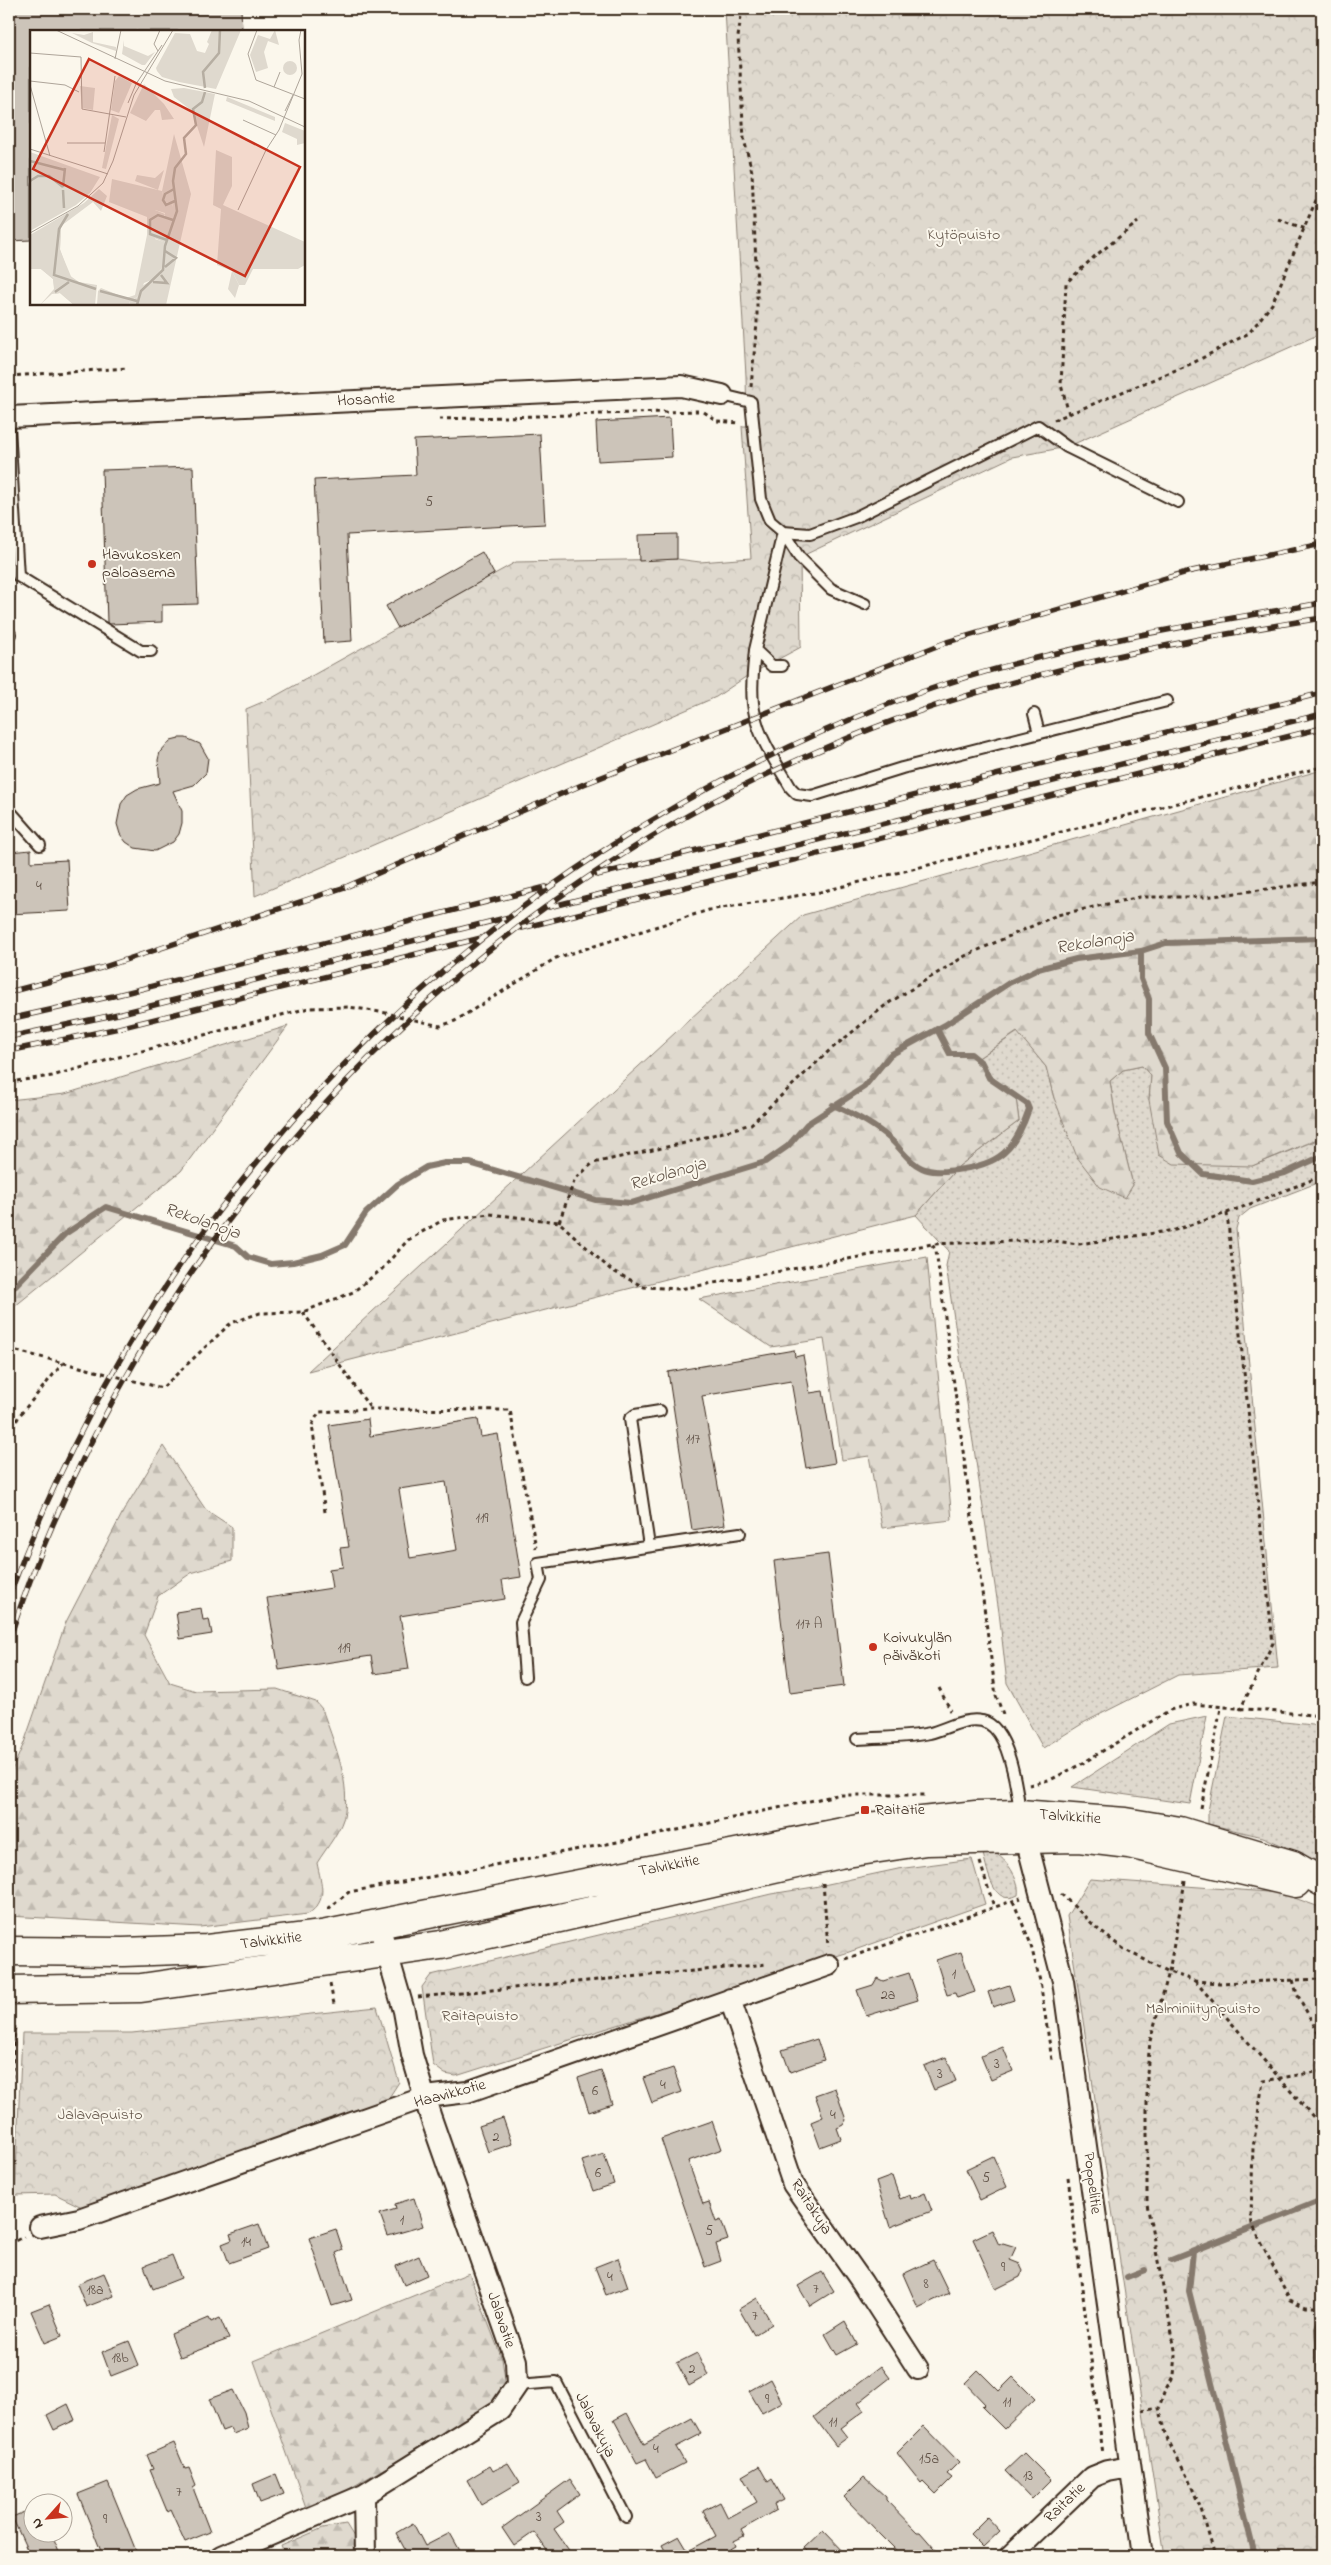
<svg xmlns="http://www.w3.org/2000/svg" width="1331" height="2565" viewBox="0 0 1331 2565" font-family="'Indie Flower',sans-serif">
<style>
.grass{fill:url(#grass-dots);stroke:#8d8276}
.forest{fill:url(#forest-firs);stroke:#8d8276}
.park{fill:url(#park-crowns);stroke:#8d8276}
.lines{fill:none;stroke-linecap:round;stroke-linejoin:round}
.stream{stroke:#85796d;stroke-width:6}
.building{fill:#ccc4b9;stroke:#3b2a1e;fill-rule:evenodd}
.service-casing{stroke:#3b2a1e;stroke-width:14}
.minor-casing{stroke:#3b2a1e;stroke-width:24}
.primary-casing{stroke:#3b2a1e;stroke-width:31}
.path{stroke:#3b2a1e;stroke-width:3;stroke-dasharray:4 4;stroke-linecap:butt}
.service{stroke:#fbf7ec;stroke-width:10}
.minor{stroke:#fbf7ec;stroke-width:20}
.primary{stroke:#fbf7ec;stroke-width:28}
.rail-casing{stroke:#3b2a1e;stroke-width:5.5}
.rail{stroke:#fbf7ec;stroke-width:4;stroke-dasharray:11;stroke-linecap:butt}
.poi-dot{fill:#c8321e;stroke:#fbf7ec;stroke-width:2}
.labels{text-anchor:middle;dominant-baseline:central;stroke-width:4;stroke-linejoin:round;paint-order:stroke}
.number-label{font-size:14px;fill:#5f5045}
.park-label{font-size:16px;fill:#64564a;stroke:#fbf7ec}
.street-label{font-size:16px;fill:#3b2a1e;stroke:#fbf7ec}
.poi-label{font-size:16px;fill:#3b2a1e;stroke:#fbf7ec;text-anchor:start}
.water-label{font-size:18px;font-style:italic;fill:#605246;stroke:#fbf7ec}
.inset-river{fill:none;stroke:#b6aea2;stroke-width:2.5}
.inset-road{fill:none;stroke:#aea59a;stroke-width:1}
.view{fill:#c8321e;fill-opacity:0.15;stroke:#c8321e;stroke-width:2.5}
.inset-edge{fill:none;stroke:#3b2a1e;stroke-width:2.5}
</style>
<defs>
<pattern id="grass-dots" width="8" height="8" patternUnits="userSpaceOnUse" patternTransform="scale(1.25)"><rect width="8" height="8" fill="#dfd9ce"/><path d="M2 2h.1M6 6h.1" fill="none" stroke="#c0bab0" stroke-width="1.8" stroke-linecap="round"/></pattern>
<pattern id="forest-firs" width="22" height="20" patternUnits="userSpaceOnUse" patternTransform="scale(1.25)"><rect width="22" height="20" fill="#dfd9ce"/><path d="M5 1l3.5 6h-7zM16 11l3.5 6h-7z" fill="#c0bab0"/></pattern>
<pattern id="park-crowns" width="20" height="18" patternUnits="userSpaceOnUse" patternTransform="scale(1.25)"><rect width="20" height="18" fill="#dfd9ce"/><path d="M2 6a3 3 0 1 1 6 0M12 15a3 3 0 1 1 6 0" fill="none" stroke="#c0bab0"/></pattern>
</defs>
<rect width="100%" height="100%" fill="#fbf7ec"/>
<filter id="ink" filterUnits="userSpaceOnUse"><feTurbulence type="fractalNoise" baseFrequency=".02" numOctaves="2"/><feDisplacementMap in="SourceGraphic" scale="10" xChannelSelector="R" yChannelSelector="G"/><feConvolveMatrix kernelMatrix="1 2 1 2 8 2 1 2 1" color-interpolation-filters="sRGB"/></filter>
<g filter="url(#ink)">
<path class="grass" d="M1018 1032 1046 1067 1054 1098 1124 1198 1133 1185 1115 1113 1110 1081 1123 1070 1142 1066 1151 1076 1149 1100 1252 1166 1322 1138V1181L1250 1209 1239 1218 1236 1229 1278 1668 1178 1675 1085 1722 1043 1748 1007 1683 999 1612 946 1266 949 1251 916 1215 959 1166 1019 1121 1016 1098 974 1061Z
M1207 1716 1190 1804 1072 1787 1169 1724Z
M1227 1716 1322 1726V1863L1263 1837 1208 1824V1811Z
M984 1850C1002 1850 1021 1878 1018 1895 993 1908 988 1871 983 1854Z"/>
<path class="forest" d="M1322 770V1137L1252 1166 1174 1164 1159 1155 1149 1100 1151 1076 1142 1066 1123 1070 1110 1081 1115 1113 1133 1185 1125 1198 1100 1187 1077 1157 1054 1098 1046 1067 1017 1032 974 1061 1016 1098 1019 1121 959 1166 916 1215 308 1371 803 915Z
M288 1026 181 1171 9 1311V1100L65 1094Z
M927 1257 952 1520 882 1528 869 1456 842 1460 824 1339 771 1347 699 1299Z
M163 1446 206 1510 232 1527V1561L191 1573 158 1596 144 1635 170 1683 196 1691 277 1689 316 1702 322 1709C333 1740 349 1777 345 1811 343 1829 326 1848 317 1863 321 1884 329 1900 308 1914L200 1927 9 1916V1777L24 1743 66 1622 124 1510Z
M469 2273 502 2359 506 2385 491 2406 308 2513 254 2361Z
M346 2524 354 2537 353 2556H285L281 2546 323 2528Z"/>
<path class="park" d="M725 9H1322V333L1067 447 1012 457 800 557 801 647 747 676 716 697 255 896 246 709 272 698 516 562 677 559 700 562 751 558 742 426H747L746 376Z
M972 1859 985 1904 849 1952 456 2076 445 2074 433 2065 422 1987 431 1975 771 1894 814 1887 898 1869Z
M1090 1879 1281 1893 1322 1908V2556H1165L1067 1916Z
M377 2007 399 2082 388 2099 84 2208 55 2194 15 2195 22 2033H132Z"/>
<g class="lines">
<path class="stream" d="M1141 951V979L1149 999V1033L1165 1068 1167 1121 1181 1153 1203 1174 1252 1181 1285 1173 1322 1156
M833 1105C854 1114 872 1123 889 1138 901 1148 907 1161 922 1168 933 1173 945 1171 956 1170 1000 1165 1015 1150 1029 1109L1027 1104 989 1078 982 1063 971 1054H950L937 1029
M9 1292 65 1234 106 1207 236 1246 248 1257 271 1264 293 1262 322 1255 345 1245 366 1213 398 1184 426 1167 445 1163H470L596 1200 631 1203 765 1162 788 1146 807 1124 864 1087 890 1055 945 1025 1009 983 1038 969 1076 959 1141 951 1166 943 1322 938
M1193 2252 1189 2291 1255 2556
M1171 2260 1322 2200
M1127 2277 1145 2270
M1322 2315 1317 2328 1320 2374 1322 2381"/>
</g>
<path class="building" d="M9 9H241L242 31H31V240L9 241Z
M670 418 672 457 598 461 596 422Z
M540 434 545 524 347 535 352 641 324 643 319 536H317L314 480 416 475 414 440Z
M193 467 198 604 162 605V622L110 624 107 622 102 470Z
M677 534V559L639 561 638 535Z
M482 552 494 574 398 628 386 606Z
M179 738H186L200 744 208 758 206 773 194 785 173 791 182 811V823L179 834 173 842 155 851 135 848 126 842 120 834 117 824 121 804 127 795 137 789 160 783 158 760 160 752 171 740Z
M31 850V862L67 860 70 911 9 914V852Z
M794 1350 795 1357 803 1355 810 1393 823 1391 835 1463 806 1468 791 1381 702 1396 725 1525 692 1530 668 1372Z
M368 1419 370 1436 478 1419 481 1437 498 1434 521 1577 502 1580 505 1599 400 1616 409 1669 374 1674 371 1656 279 1670 267 1598 332 1588 329 1569 343 1567 340 1548 349 1547 329 1425ZM446 1482 457 1550 410 1558 399 1489Z
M828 1554 844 1686 790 1693 774 1561Z
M201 1608 203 1620 209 1619 212 1634 180 1639 176 1612Z
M961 1952 975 1992 957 1998 955 1993 947 1995 936 1960Z
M909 1973 918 2000 866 2016 857 1990 873 1985 877 1978 883 1981Z
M1009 1985 1014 2000 993 2007 988 1992Z
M817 2039 824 2060 790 2072 782 2050Z
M1003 2047 1013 2071 991 2080 981 2056Z
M946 2057 956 2081 934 2090 924 2066Z
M673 2068 682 2092 652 2103 643 2078Z
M601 2070 612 2104 589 2112 578 2078Z
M835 2088 846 2120 843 2125 837 2128 841 2139 820 2147 811 2122 823 2117 815 2095Z
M503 2118 512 2144 488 2152 479 2126Z
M712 2121 722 2149 688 2161 703 2204 709 2202 716 2222 721 2220 728 2240 716 2244 721 2261 705 2267 661 2139Z
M604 2154 614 2184 593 2191 582 2161Z
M993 2156 1007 2187 980 2200 966 2169Z
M892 2176 900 2199 910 2195 911 2199 925 2193 932 2211 890 2227 876 2182Z
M414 2198 423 2226 388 2236 380 2214 396 2209 395 2204Z
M259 2224 268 2249 229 2263 222 2244 232 2240 230 2234Z
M336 2229 343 2250 336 2253 352 2300 332 2306 309 2238Z
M992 2230 999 2245 1003 2243 1016 2247 1010 2260 1020 2264 1023 2270 1020 2277 996 2289 973 2239Z
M172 2255 181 2278 153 2289 144 2266Z
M419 2256 427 2275 404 2285 396 2266Z
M618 2258 628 2287 606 2295 595 2267Z
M933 2260 949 2293 918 2308 903 2274Z
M822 2272 834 2291 810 2306 798 2286Z
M104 2273 114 2296 86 2307 77 2284Z
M757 2298 772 2324 754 2335 739 2309Z
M49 2304 62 2336 45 2343 31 2311Z
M209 2318 211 2322 220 2318 229 2339 180 2357 171 2334Z
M845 2321 857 2344 837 2355 825 2334Z
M129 2341 139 2365 111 2376 102 2352Z
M697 2353 708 2375 689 2386 677 2363Z
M881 2366 890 2378 858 2403 864 2411 841 2428 848 2437 836 2446 814 2417Z
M978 2370 999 2391 1013 2377 1035 2399 1004 2429 982 2407 985 2404 965 2383Z
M770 2379 782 2402 762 2413 749 2391Z
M233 2390 244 2412 248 2428 233 2434 230 2428 222 2431 209 2399Z
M68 2404 75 2420 54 2430 47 2415Z
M627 2413 644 2444 692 2418 701 2434 676 2447 685 2463 656 2478 646 2459 637 2463 614 2420Z
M924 2426 959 2462 947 2474 952 2478 936 2494 923 2481 921 2483 897 2453Z
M174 2443 185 2469 189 2468 196 2486 193 2488 210 2532 185 2542 170 2509 167 2511 150 2470 153 2469 147 2455Z
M1024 2453 1051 2480 1032 2499 1005 2471Z
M508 2463 520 2482 481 2505 467 2480 490 2466 493 2471Z
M759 2466 768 2482 772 2479 784 2500 774 2505 776 2510 741 2530 744 2536 734 2541 736 2546 718 2556H668L662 2545 679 2536 688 2551 716 2536 703 2511 720 2502 728 2518 757 2502 742 2476Z
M276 2474 284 2494 260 2503 253 2484Z
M864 2477 886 2497V2500L917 2532H920L941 2556H902L880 2534 844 2497Z
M570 2479 580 2494 557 2511 564 2522 554 2529 573 2556H551L534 2532 514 2546 502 2528Z
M108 2482 126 2526 138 2556H103L78 2494Z
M32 2509V2532H30H51L61 2556H30L12 2517Z
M987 2517 1000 2531 983 2547 970 2534Z
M413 2523 425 2546 450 2533 463 2556H407L408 2555 396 2533Z
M823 2530 848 2556H812L804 2548Z"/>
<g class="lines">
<g class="service-casing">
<path id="service" d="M722 395 751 402 761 499 770 521 783 532 810 534 856 517 1038 426 1067 447 1178 502
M9 428 18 576 141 651H151
M783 532 799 557 831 589 865 604
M9 633 10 634
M755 650C753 672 750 694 755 715 760 741 778 765 791 788L797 794 812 796 902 768 1167 701
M782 666H772L755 650 783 532
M1034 714 1039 733
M9 810 40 845
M649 1546 630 1419 635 1415 660 1411
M525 1677 521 1622 541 1580 538 1563 740 1533
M857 1739C881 1737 906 1738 930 1733 946 1729 965 1717 982 1721 1009 1726 1017 1789 1020 1812
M517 2385 556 2382 626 2517"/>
</g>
<g class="minor-casing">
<path id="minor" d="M9 417 681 386 722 395
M1023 1827 1063 1981 1143 2556
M730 1999 793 2184 862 2282 918 2369
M40 2227 79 2219 426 2097 467 2092 829 1965
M364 2495 365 2556
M221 2556 364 2495 500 2410 517 2385 516 2361 430 2115 412 2055 404 2011 379 1925
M1010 2556 1092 2477 1107 2471 1130 2467"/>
</g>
<g class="primary-casing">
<path id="primary" d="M9 1951 123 1952 207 1949 322 1935 868 1827 976 1815 1020 1814 1125 1822 1180 1831 1293 1865 1322 1882
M9 1990 141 1988 441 1945 840 1854 926 1841 1079 1838 1129 1844 1296 1883"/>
</g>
<path class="path" d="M742 9 738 37 744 139 752 172 757 288V323L751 387
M1278 219 1306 229
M9 376 128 368
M704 412 717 421 740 423
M1069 414 1061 385 1066 283 1094 257 1138 222
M439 419 698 411
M1054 420 1193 363 1249 333 1272 304 1322 186
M9 1082 52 1076 126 1055 309 1008 349 1007 386 1013 440 1026 455 1021 556 958 709 910 820 892 1322 767
M1227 1213 1273 1643 1240 1710
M559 1222 575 1179 593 1163 685 1143 751 1124 830 1050 887 1004 965 956 1057 915 1140 897H1204L1322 882
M932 1245 936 1250 996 1696 1003 1714
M303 1312 370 1408
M9 1349 162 1388 231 1323 260 1313 303 1312 353 1292 382 1269 408 1240 443 1220 490 1214 559 1222 611 1270 644 1287 680 1289 932 1244 1045 1240 1079 1244 1175 1230 1227 1213 1322 1176
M9 1435 19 1416 63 1363
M325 1512 312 1425 319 1412 370 1409 510 1410 536 1548
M939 1688 951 1711
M1029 1785 1052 1779 1083 1763 1170 1710 1193 1704 1322 1716
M1201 1808 1221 1708
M980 1862 994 1907
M1185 1881 1169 1972 1150 2041 1147 2073V2204L1176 2355 1174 2375 1164 2392 1159 2408 1168 2441 1188 2478 1201 2509 1215 2556
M823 1883 828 1947
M1061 1894 1100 1931 1125 1950 1169 1972 1195 1981 1219 1983 1322 1979
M1013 1901 1030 1942 1040 1981 1052 2060
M328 1909 349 1892 655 1835 837 1795H928
M845 1959 1021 1898
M1293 1980 1297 1994 1322 2040
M1195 1981 1322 2127
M330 1984 334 2004
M418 1997 768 1964
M1322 2071 1263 2081 1253 2148 1251 2217 1252 2224 1290 2300 1306 2307H1322
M9 2118 15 2023
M1068 2177 1103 2454
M9 2244 24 2237
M1142 2411 1159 2408"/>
<use href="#service" class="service"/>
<use href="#minor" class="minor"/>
<use href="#primary" class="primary"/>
<g class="rail-casing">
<path id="rail" d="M597 875 1322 693
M549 907 1322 714
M522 928 1322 728
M9 992 101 968 348 886 584 784 947 642 1187 572 1322 544
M9 1019 113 996 546 887
M9 1037 118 1014 505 918
M9 1051 119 1028 481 938
M9 1596C161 1185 480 863 889 704 1026 651 1178 627 1322 603
M9 1640C140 1244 442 911 827 747 982 680 1156 644 1322 618"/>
</g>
<use href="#rail" class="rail"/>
</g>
</g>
<g class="poi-dot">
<circle cx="92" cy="564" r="5"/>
<circle cx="873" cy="1647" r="5"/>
<rect x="860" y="1805" width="10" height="10" rx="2.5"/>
</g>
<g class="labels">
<g class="number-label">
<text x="429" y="502">5</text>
<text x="39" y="886">4</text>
<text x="693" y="1439">117</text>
<text x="482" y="1518">119</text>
<text x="809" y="1624">117 A</text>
<text x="344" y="1648">119</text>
<text x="954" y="1974">1</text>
<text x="888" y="1995">2a</text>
<text x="997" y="2064">3</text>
<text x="940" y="2074">3</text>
<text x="663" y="2085">4</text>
<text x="595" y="2091">6</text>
<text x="833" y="2115">4</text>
<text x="496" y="2137">2</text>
<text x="598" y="2173">6</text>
<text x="986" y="2178">5</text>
<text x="402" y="2220">1</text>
<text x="709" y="2231">5</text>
<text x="246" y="2242">14</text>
<text x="1003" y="2267">9</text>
<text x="610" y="2277">4</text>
<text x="926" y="2284">8</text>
<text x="816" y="2289">7</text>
<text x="95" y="2290">18a</text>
<text x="755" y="2316">7</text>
<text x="120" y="2358">18b</text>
<text x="692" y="2369">2</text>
<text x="767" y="2399">9</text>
<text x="1007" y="2402">11</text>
<text x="833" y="2422">11</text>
<text x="656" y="2449">4</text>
<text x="929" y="2459">15a</text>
<text x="1028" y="2476">13</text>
<text x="179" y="2492">7</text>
<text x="539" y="2517">3</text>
<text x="105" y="2519">9</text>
</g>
<g class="park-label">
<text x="964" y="235">Kytöpuisto</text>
<text x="1203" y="2009">Malminiitynpuisto</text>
<text x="480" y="2016">Raitapuisto</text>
<text x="100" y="2115">Jalavapuisto</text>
</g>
<g class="street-label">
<text transform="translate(366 400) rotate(-3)">Hosantie</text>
<text transform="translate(1070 1817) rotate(4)">Talvikkitie</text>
<text transform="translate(669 1866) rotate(-11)">Talvikkitie</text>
<text transform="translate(271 1941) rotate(-7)">Talvikkitie</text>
<text transform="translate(450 2094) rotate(-15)">Haavikkotie</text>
<text transform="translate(1092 2183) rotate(83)">Poppelitie</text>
<text transform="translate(811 2207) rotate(57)">Raitakuja</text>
<text transform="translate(501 2320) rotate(71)">Jalavatie</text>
<text transform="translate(595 2425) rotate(63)">Jalavakuja</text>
<text transform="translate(1065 2503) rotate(-44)">Raitatie</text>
</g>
<g class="poi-label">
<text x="102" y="555">Havukosken<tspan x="102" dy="18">paloasema</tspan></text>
<text x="883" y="1638">Koivukylän<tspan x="883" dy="18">päiväkoti</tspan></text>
<text x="875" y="1810">Raitatie</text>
</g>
<g class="water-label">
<text transform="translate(1095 943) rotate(-9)">Rekolanoja</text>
<text transform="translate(668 1175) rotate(-16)">Rekolanoja</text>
<text transform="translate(202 1222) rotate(19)">Rekolanoja</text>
</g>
</g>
<g transform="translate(30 30)">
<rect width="275" height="275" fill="#fbf7ec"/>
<path d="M82 149 132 161 135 173 142 172 143 177 125 180 135 184 125 209 134 212 133 236 124 249 114 253 109 266 100 271 99 275H67L68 261 71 258 96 268 105 265 117 205V187L79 172ZM69 159 77 166 71 181 63 172 31 196 30 219 39 245 49 252 67 255 65 275H44L30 263 25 264 23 249 11 239H1L0 205 54 173Z" fill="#dfd9ce"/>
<path d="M189 0H211L186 59 149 52 132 47 127 41 126 38 145 3 160 4 167 21 175 23 179 14H188ZM63 2V12L86 17V21L62 13 42 3 54 5ZM94 10V16L118 26 125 22 115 35H112L92 24ZM114 54 134 74 144 89 132 90 130 80H125L116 91 100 83ZM50 56 65 58 63 80 52 78ZM154 58 185 64 174 117 162 81 144 67 141 59ZM197 67 245 87V91L196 71ZM255 93 275 101V113L267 115V109L252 102ZM144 104 161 164 136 275H99L100 271 109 266 110 257 124 249 133 236V212L120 206 122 191 126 184 135 186V183L125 180 126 177H143L142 172 135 173 132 161ZM134 140 128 160 105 151 107 145 125 148ZM202 241 209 255 205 268 198 259Z" fill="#dfd9ce"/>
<path d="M182 0H189V14L181 16 177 12ZM245 0 249 15 238 11 234 22 238 38 226 42 220 25 228 5 240 9ZM253 38a7 7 0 1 1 14 0a7 7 0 1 1-14 0ZM89 46 102 53 89 83 81 80 85 51ZM82 85 89 89 76 139 72 138ZM186 120 202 127V156L193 175 275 212V235L268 239H223L215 255H209L202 241 187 235 191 179 183 175ZM0 122 70 147 60 163 46 175 0 201ZM31 199 30 220 53 275H44L30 263 22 264 10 275 24 259 23 249 11 239H1L0 214Z" fill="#dfd9ce"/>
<path class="inset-river" d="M175 58 173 42 189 23 190 0M0 131 35 140M0 151 8 146H19L33 157M33 157 35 138M144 159 135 164 133 170 136 175 145 171M33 160 34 178M38 184 29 199 24 245 66 259M137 210 120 204V190L128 185 143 190M135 237 146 228 135 221M123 252 137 253 131 245M70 261 107 271M25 262 39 252M107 275 111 261 133 240 135 216 147 181 143 151 145 138 156 124 154 108 166 95 163 79 172 72 175 62"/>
<path class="inset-road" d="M26 0 135 51 219 71 275 97M227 0 218 24 226 50 275 69M128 21 124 14 130 0M0 23 51 27 52 79 96 87M85 29 91 0M0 51 35 55 49 62M0 55 20 126M244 57 250 42M98 73 106 54 132 15M255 81 263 65M213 90 246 105M37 113H75M0 119 78 144M74 122 85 46M208 180 236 120 249 100 272 44 269 10 271 0M0 203 48 176 73 153 83 131 104 65 143 0"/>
<path class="view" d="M59 29 270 137 215 246 3 139Z"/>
<rect width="275" height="275" class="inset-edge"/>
</g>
<rect width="1331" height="2565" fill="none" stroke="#fbf7ec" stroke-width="30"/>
<rect x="15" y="15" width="1301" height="2535" fill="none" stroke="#3b2a1e" stroke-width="2" filter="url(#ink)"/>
<g transform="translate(48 2518) rotate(243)"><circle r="24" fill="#fbf7ec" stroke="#aea59a"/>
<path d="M0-4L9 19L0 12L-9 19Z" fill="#c8321e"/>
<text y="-8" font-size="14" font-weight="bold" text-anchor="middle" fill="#3b2a1e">N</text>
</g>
</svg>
